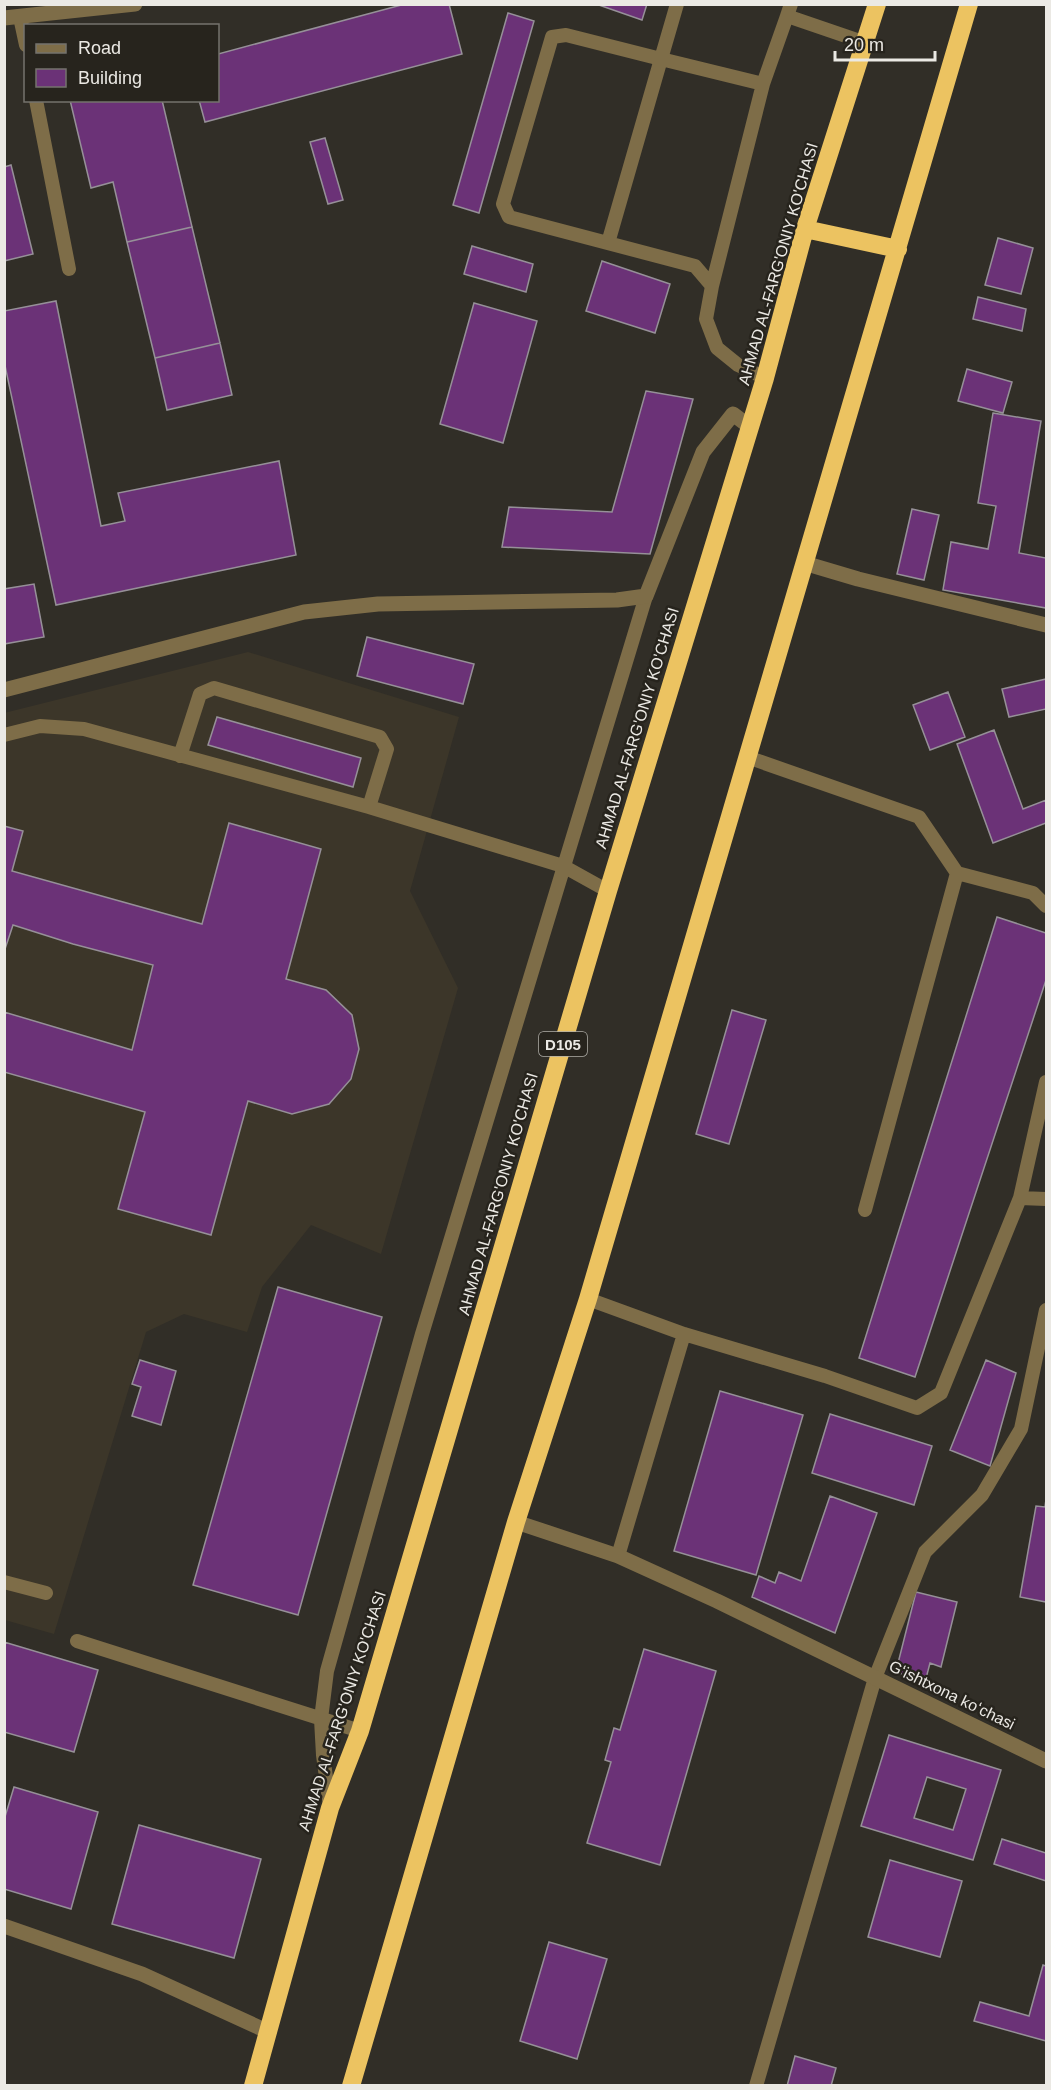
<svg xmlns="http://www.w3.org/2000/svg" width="1051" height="2090" viewBox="0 0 1051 2090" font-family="Arial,sans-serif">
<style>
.built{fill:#3c3629}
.building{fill:#6b3277;stroke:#969098;stroke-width:1.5;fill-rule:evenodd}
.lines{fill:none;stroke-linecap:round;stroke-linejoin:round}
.lane{stroke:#7e6d48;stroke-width:14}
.street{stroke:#7e6d48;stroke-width:15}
.highway{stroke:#ecc361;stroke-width:18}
.labels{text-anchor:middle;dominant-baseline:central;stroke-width:5;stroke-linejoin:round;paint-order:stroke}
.shield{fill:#27241d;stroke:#b0aea8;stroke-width:1.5}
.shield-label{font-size:15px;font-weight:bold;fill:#ebe9e4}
.street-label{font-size:16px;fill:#ebe9e4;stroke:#27241d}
</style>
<rect width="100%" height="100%" fill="#312e27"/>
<path class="built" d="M248 652 459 717 410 891 458 988 381 1254 311 1225 262 1287 247 1332 184 1314 146 1332 54 1634 5 1620 4 713Z"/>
<path class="building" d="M405 4H449L462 54 205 122 199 100H218V54Z
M596 4H647L642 20Z
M508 13 534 21 479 213 453 205Z
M70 100H162L192 227 127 242 113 182 91 188Z
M325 138 343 200 328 204 310 142Z
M11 165 33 254 4 261V167Z
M192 227 220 343 155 358 127 242Z
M998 238 1033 248 1021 294 985 285Z
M472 246 533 264 526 292 464 274Z
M602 261 670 284 655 333 586 311Z
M978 297 1026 309 1022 331 973 319Z
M56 301 101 526 125 521 118 493 279 461 296 555 56 605 4 361V311Z
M474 303 537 321 503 443 440 424Z
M220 343 232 395 167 410 155 358Z
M967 369 1012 382 1003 413 958 401Z
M646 391 693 399 650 554 502 547 509 507 612 512Z
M993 413 1041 421 1019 553 1046 558V608L943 590 951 542 988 549 996 506 978 503Z
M912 509 939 515 924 580 897 574Z
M34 584 44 637 4 644V589Z
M367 637 474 664 463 704 357 676Z
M1046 679V709L1009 717 1002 689Z
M948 692 965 737 930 750 913 705Z
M217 717 361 758 353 787 208 745Z
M994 730 1023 809 1046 800V823L993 843 957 744Z
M229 823 321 849 286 979 326 990 352 1015 359 1049 351 1079 329 1104 292 1114 248 1101 211 1235 118 1209 145 1112 4 1072V1012L132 1050 153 965 73 944 13 925 4 952V826L23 831 12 871 202 924Z
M997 917 1046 933V980L915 1377 859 1358Z
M732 1010 766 1020 729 1144 696 1134Z
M278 1287 382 1317 298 1615 193 1585Z
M140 1360 176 1371 161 1425 132 1416 141 1387 132 1384Z
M986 1360 1016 1373 990 1466 950 1450Z
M720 1391 803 1415 756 1575 674 1551Z
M830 1414 932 1446 914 1505 812 1473Z
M830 1496 877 1513 835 1633 752 1597 759 1576 775 1583 779 1572 801 1581Z
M1046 1499V1602L1020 1597 1036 1506 1045 1507Z
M916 1592 957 1602 941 1667 930 1663 924 1686 896 1671Z
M4 1642 98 1670 74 1752 4 1732Z
M644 1649 716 1671 660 1865 587 1843 611 1762 605 1760 614 1728 620 1730Z
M889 1735 1001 1770 973 1860 861 1826ZM927 1777 966 1789 953 1830 914 1818Z
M14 1787 98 1812 71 1909 4 1889V1820Z
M139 1825 261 1859 234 1958 112 1924Z
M1002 1839 1046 1853V1881L994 1864Z
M890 1860 962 1881 940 1957 868 1937Z
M549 1942 607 1959 577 2059 520 2041Z
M1043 1965 1046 1966V2041L974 2021 980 2002 1029 2016Z
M795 2056 836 2068 831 2086H787Z"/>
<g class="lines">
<path class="lane" d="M677 4 661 59 763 84
M791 4 787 16 866 43
M20 17 26 45
M36 100 69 269
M608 243 661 59 566 35 552 37 503 204 509 217 695 266 712 286 706 319 717 348 738 365 765 378
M712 286 763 84 787 16
M4 735 40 726 84 729 369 807 563 866 608 891
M180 756 200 694 214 688 380 737 387 749 369 807
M747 757 919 817 957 873 865 1210
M957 873 1033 893 1046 906
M1020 1198 1046 1199
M588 1299 684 1334 825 1376 917 1408 941 1393 1020 1198 1046 1082
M618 1556 684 1334
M4 1582 46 1593
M77 1641 360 1731
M330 1807 323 1755 321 1719 327 1671 422 1334 646 596
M756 2086 875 1678 925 1552 982 1495 1021 1429 1046 1310"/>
<path class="street" d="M4 18 135 4
M804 563 858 579 1046 625
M4 690 304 612 378 604 617 600 646 596 703 452 733 414 750 427
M516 1522 618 1556 717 1601 1046 1761
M4 1926 142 1974 269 2032"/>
<path class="highway" d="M805 229 898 249
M253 2086 330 1808 360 1731 608 891 765 378 805 229 877 4
M351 2086 516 1522 588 1299 969 4"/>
</g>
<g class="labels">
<rect class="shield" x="539" y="1032" width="48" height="24" rx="4.5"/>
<g class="shield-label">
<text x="563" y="1044">D105</text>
</g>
<g class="street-label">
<text transform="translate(778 264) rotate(-74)">AHMAD AL-FARG'ONIY KO'CHASI</text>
<text transform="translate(637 728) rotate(-73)">AHMAD AL-FARG'ONIY KO'CHASI</text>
<text transform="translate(498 1194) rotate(-74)">AHMAD AL-FARG'ONIY KO'CHASI</text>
<text transform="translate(952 1695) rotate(26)">Gʻishtxona koʻchasi</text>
<text transform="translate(342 1711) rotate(-72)">AHMAD AL-FARG'ONIY KO'CHASI</text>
</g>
</g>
<rect width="1051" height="2090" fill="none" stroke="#ebe9e4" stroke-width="12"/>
<rect x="24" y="24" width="195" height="78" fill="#27241d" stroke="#75736d" stroke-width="1.5"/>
<rect x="36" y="44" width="30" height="9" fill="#7e6d48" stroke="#75736d" stroke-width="1.5"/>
<text x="78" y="54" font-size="18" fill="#ebe9e4">Road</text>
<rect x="36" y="69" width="30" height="18" fill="#6b3277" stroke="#75736d" stroke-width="1.5"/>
<text x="78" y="84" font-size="18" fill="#ebe9e4">Building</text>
<path d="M835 51v9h100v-9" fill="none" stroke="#ebe9e4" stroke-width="3"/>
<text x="844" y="51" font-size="18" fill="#ebe9e4" stroke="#27241d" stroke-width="4.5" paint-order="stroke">20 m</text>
</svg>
